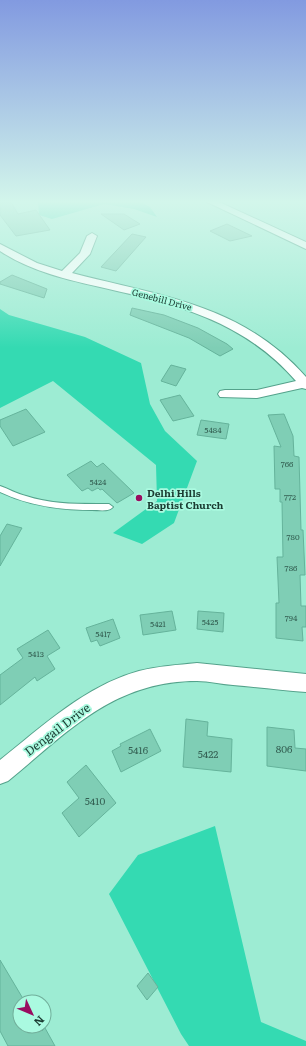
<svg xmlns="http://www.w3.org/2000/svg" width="306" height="1046" viewBox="0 0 306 1046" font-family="Literata,serif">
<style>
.green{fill:#34dab2}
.building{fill:#7fceb5;stroke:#65b39b}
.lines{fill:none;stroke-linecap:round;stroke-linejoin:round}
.lane-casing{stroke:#54a28b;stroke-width:2}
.street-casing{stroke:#54a28b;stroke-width:2}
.lane{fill:#fff;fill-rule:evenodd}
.street{fill:#fff;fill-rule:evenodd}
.poi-dot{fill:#990d60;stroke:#aafae0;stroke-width:1.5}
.labels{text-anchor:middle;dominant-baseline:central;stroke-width:3.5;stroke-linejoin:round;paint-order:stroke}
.number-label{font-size:8px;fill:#346053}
.far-street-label{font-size:9px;fill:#1b3c32;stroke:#aafae0}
.poi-label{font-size:10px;font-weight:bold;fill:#1b3c32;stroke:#aafae0;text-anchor:start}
.near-number-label{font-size:10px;fill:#346053}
.near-street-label{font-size:12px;fill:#1b3c32;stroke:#aafae0}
</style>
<rect width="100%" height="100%" fill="#9decd3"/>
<path class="green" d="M38 202H141L150 207 157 217 134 209 104 204 52 219 39 215Z
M0 309 9 315 85 337 141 363 150 404 165 431 197 461 174 523 142 544 113 533 157 501 156 465 53 381 0 408Z
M215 826 261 1022 306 1041V1046H189L181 1034 109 894 138 855Z"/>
<path class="building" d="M0 202H11L18 214 36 210 50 230 16 236 0 215Z
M101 214H124L140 224 124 230Z
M227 224 252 236 230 241 210 231Z
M132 234 146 237 116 271 101 267Z
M12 275 47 289 44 298 0 284V282Z
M132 308 164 315 198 328 227 344 233 349 220 356 189 338 130 315Z
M171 365 186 369 176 386 161 381Z
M180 395 194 416 173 421 160 400Z
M26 409 45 432 13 446 0 426V420Z
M284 414 293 436 294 456 299 457 301 530H303L305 575H300L301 606H306V627H302L303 641 276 638V603H279L277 557H283L282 502H280V489H275L274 446 281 447 268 415Z
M201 420 229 424 226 439 197 435Z
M91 461 97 467 103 463 134 493 117 503 102 489 100 490 98 488 92 491 88 488 82 491 67 475Z
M7 524 22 528 0 566V536Z
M172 611 176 630 143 635 140 615Z
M198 611 224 613 223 632 197 629Z
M113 619 120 638 100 646 97 640 91 642 86 628Z
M48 630 60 648 47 656 55 669 37 681 35 677 0 705V675L23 658 17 649Z
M186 719 208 722 207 736 232 739 231 772 183 767Z
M267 727 294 730 295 748 306 749V771L267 766Z
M150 729 161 751 121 772 112 751 121 746 120 744Z
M86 765 116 803 79 837 62 813 79 798 67 782Z
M0 960 25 1002H20V1026H40L42 1031 45 1028 55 1046H8L0 1031Z
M148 973 158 987 147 1000 137 986Z"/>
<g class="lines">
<g class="lane-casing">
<path id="lane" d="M0 486C9 489 17 494 26 496 53 505 81 504 109 504L113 507C109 512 99 510 92 510 60 510 29 506 0 492Z"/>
</g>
<g class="street-casing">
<path id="street" d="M207 202H219L306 242V249Z
M92 233 97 236 90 254 72 273C160 296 242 304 306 377V389L302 388 257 398 220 397 218 394 220 391 225 390H257L296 381C243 320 175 304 100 287 65 279 30 271 0 251V244L37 263 62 271 80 253 87 236Z
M197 663 306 674V692C282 690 257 687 233 685 221 684 209 681 197 681 113 681 68 732 8 781L0 784V760C43 726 85 686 139 671 158 666 178 665 197 663Z"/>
</g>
<use href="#lane" class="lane"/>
<use href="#street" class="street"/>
</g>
<linearGradient id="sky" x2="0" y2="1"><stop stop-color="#829ae0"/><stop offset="0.58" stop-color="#d3f6eb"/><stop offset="1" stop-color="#d3f6eb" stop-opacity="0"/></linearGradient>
<rect width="306" height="348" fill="url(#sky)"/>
<circle class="poi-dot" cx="139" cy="498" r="4"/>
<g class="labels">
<g class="number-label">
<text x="213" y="429">5484</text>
<text x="287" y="463">766</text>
<text x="98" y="481">5424</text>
<text x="290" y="496">772</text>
<text x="293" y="536">780</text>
<text x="291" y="567">786</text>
<text x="291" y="617">794</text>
<text x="210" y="621">5425</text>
<text x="158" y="623">5421</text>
<text x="103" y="633">5417</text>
<text x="36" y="653">5413</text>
</g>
<g class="far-street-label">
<text transform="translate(162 299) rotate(15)">Genebill Drive</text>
</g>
<g class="poi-label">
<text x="147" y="492">Delhi Hills<tspan x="147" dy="12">Baptist Church</tspan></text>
</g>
<g class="near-number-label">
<text x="284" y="748">806</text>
<text x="138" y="749">5416</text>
<text x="208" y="753">5422</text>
<text x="95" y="800">5410</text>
</g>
<g class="near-street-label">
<text transform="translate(57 729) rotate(-37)">Dengail Drive</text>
</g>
</g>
<g transform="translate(32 1014) rotate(134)"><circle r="19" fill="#aafae0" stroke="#71ae9a"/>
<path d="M0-3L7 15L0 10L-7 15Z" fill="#990d60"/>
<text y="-6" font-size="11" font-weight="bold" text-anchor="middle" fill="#1b3c32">N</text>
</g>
</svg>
